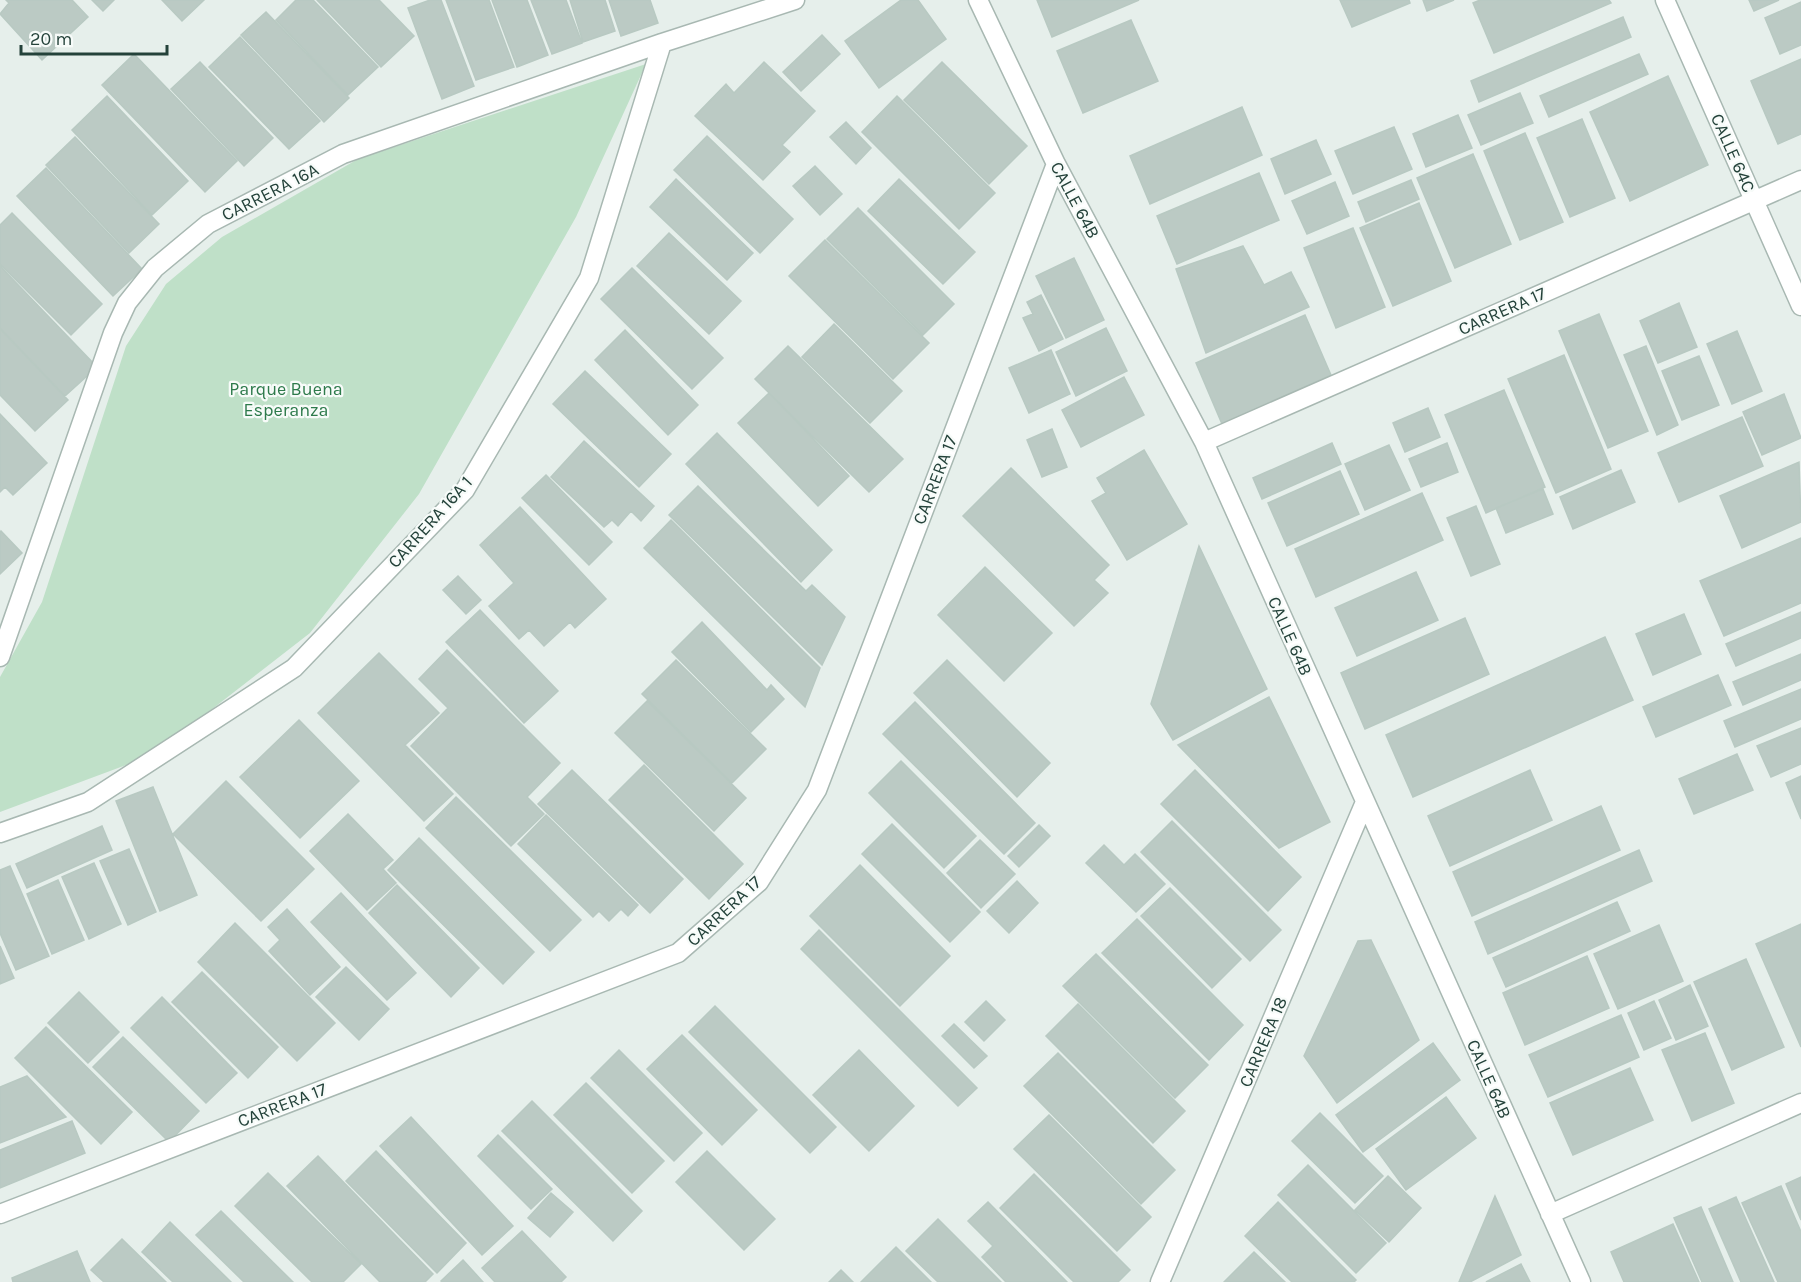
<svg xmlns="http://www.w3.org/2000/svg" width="1801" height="1282" viewBox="0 0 1801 1282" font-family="Karla,sans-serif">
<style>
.green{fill:#bfe0c8}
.building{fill:#bbcac4;stroke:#b8c9c2;stroke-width:1.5}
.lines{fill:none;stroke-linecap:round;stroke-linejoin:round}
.street-casing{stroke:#a8b8b2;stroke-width:21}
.street{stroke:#fff;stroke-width:18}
.labels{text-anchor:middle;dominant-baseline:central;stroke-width:4.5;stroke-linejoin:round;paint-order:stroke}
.street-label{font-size:18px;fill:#24423a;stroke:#f7fbf9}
.park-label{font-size:18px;fill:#2d7a4b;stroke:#f7fbf9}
</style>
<rect width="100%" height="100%" fill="#e6efeb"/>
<path class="green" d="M646 64 576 217 419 494 310 633 153 755 0 812V677L42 602 126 346 166 284 222 237 358 159Z"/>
<path class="building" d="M6 0H72L88 17 42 60 0 14 9 3Z
M92 0H114L103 11Z
M162 0H204L182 21Z
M296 0H313L378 67 348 95 276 20Z
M317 0H379L414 36 381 67Z
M430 0H441L474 86 442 99 408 8Z
M446 0H489L514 67 476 80Z
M492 0H527L548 55 517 67Z
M531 0H566L582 43 552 54Z
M570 0H605L615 31 583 42Z
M609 0H650L658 23 621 36Z
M901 0H918L946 39 879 88 845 41Z
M1037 0H1139L1052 37Z
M1340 0H1409L1410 3 1352 27Z
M1423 0H1454L1427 11Z
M1480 0H1609L1611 3 1494 53 1473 3Z
M1749 0H1779L1754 11Z
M1801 2V45L1780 54 1765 18Z
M266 12 349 98 324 122 241 35Z
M1623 17 1631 37 1479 102 1471 81Z
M1131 20 1158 81 1083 113 1057 51Z
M822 35 840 54 801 91 783 72Z
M240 37 320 121 289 149 209 67Z
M134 54 237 161 205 192 102 85Z
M1639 54 1648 74 1549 117 1540 96Z
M1801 59V134L1778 144 1751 81Z
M200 62 273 138 244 166 171 89Z
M764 62 815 111 782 145 790 152 763 180 695 116 726 84 734 93Z
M942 62 1027 146 989 184 904 100Z
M1668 76 1708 165 1630 201 1590 112Z
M1520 93 1533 123 1481 145 1468 115Z
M107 96 188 181 152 215 72 130Z
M897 96 995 193 959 229 862 132Z
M1242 107 1262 155 1150 204 1130 156Z
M1458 115 1472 148 1426 167 1413 134Z
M1582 119 1615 198 1570 217 1537 138Z
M846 122 871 148 856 164 830 137Z
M1394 127 1412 169 1353 194 1335 151Z
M1525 133 1563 222 1520 240 1484 151Z
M707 136 793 219 760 253 674 170Z
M75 137 159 224 129 253 46 165Z
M1316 140 1331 174 1285 194 1271 159Z
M1473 154 1511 244 1455 268 1417 178Z
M815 166 842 194 820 215 793 186Z
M46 168 142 269 113 296 17 196Z
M1259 173 1279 220 1177 264 1157 216Z
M676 179 753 253 727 280 650 207Z
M899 179 975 252 943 284 868 211Z
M1411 180 1419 199 1366 222 1358 202Z
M1335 182 1349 216 1307 234 1292 201Z
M1419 203 1451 281 1393 306 1360 228Z
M858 208 954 304 923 335 827 239Z
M12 213 102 304 71 335 0 264V225Z
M1353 228 1385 307 1336 328 1304 248Z
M669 233 741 301 709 334 637 266Z
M825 240 929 343 893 379 789 276Z
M1243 246 1264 285 1291 272 1309 307 1206 353 1176 269Z
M1074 258 1104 320 1066 338 1036 276Z
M0 266 97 367 65 396 0 328Z
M632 268 723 358 692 389 601 299Z
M1041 295 1063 339 1039 351 1023 318 1033 314 1027 302Z
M1679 303 1697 347 1658 363 1640 321Z
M1599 314 1648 431 1608 448 1559 331Z
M1305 315 1331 375 1222 424 1196 363Z
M834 324 902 391 870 423 802 357Z
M1106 328 1127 371 1076 396 1056 352Z
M0 329 68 400 35 431 0 395Z
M625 330 698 405 668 435 595 360Z
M1737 331 1762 391 1732 404 1707 344Z
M788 346 903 459 869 492 755 379Z
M1646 346 1678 425 1657 435 1624 355Z
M1051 350 1070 394 1029 413 1009 368Z
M1564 355 1611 469 1556 493 1508 379Z
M1699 356 1719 405 1682 420 1662 371Z
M585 371 671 454 639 487 553 404Z
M1124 377 1144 415 1081 447 1062 410Z
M1504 390 1545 487 1486 513 1445 415Z
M769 393 849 476 818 506 738 423Z
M1784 394 1801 438 1762 455 1743 412Z
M1428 408 1440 437 1405 452 1393 423Z
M0 414 47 463 13 495 5 487 0 492Z
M1742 417 1763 466 1679 502 1658 453Z
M1052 429 1067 467 1042 477 1027 440Z
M717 433 832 550 801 582 686 464Z
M584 441 654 506 641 521 631 511 618 526 612 520 604 527 551 477Z
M1332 443 1341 464 1262 499 1253 478Z
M1447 443 1458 472 1421 487 1409 459Z
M1389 445 1410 490 1365 510 1345 464Z
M1144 450 1187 524 1127 560 1092 501 1106 493 1097 478Z
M1799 462 1801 522 1742 548 1720 496Z
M1011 468 1109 565 1094 580 1108 593 1074 626 963 516Z
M1621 470 1635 502 1573 529 1560 497Z
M1340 471 1359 514 1287 546 1268 503Z
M546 475 612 542 589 565 522 498Z
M698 486 806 591 812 585 845 617 822 665 669 515Z
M1543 489 1553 514 1506 533 1496 508Z
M1422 493 1443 540 1316 597 1295 549Z
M1476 506 1500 564 1471 576 1447 518Z
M520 507 606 599 575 628 570 622 544 646 529 630 519 639 489 606 514 583 480 545Z
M671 520 820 668 805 707 644 548Z
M1 531 22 553 0 574V533Z
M1801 538V603L1724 636 1700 581Z
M1199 546 1267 689 1173 740 1151 704Z
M985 567 1052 633 1004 681 938 615Z
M1416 572 1438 620 1357 656 1335 608Z
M458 576 481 600 466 614 443 590Z
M480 610 558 691 524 723 446 642Z
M1801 612V638L1736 666 1726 644Z
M1684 614 1701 654 1653 675 1636 634Z
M1465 618 1489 674 1365 729 1341 673Z
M702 622 767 690 771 685 784 699 751 732 672 652Z
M1605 637 1633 700 1413 797 1386 735Z
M447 650 560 763 527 797 544 814 511 846 411 746 448 708 419 679Z
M379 653 439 713 405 745 453 794 424 821 318 713Z
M1801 654V680L1743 705 1733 682Z
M676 660 766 749 732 783 642 694Z
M947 660 1050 763 1017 797 914 693Z
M1718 675 1731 705 1656 737 1643 707Z
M1801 689V719L1735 747 1724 721Z
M1269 697 1330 822 1279 848 1178 745Z
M647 701 746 798 714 831 615 733Z
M915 702 1035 823 1004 854 883 734Z
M299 720 359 781 300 838 240 777Z
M1801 728V764L1771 777 1757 746Z
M1737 754 1753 790 1694 814 1679 779Z
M901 761 976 836 944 868 869 793Z
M644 765 743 864 709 899 609 800Z
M572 770 683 879 650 913 538 804Z
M1195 770 1301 877 1268 911 1161 804Z
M1530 770 1552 820 1450 866 1428 816Z
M1801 776V819L1786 783Z
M226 781 314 869 261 921 173 834Z
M153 787 197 895 160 911 116 801Z
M456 797 581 920 550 951 426 828Z
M1601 806 1620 850 1472 916 1453 872Z
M348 814 393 860 383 869 396 883 367 910 310 851Z
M546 815 638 905 628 916 621 909 609 921 599 911 593 917 518 844Z
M1172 821 1281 930 1250 961 1141 852Z
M892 824 980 912 950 942 862 854Z
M1039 825 1050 836 1019 867 1008 856Z
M102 826 112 850 27 888 16 864Z
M419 838 534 952 503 984 388 870Z
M980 840 1015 874 981 908 947 873Z
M1104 845 1124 865 1135 854 1165 884 1136 912 1086 863Z
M129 849 156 912 128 925 100 861Z
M1639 850 1652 881 1488 954 1475 922Z
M94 863 121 924 89 939 62 877Z
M860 865 950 956 900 1006 810 916Z
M10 866 49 956 16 970 0 933V870Z
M58 880 84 940 52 954 27 894Z
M1017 881 1038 903 1009 933 987 911Z
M397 885 479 968 451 997 369 913Z
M1170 888 1241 959 1212 988 1141 916Z
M341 893 416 973 387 1000 311 922Z
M1617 902 1630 931 1506 987 1493 958Z
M287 909 340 967 310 995 269 951 280 940 268 927Z
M1137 919 1243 1025 1209 1060 1102 953Z
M235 923 335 1023 297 1061 198 962Z
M1801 924V1047L1756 944Z
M1659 925 1683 981 1618 1009 1594 954Z
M819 930 977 1088 958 1106 801 949Z
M1371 940 1419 1040 1337 1103 1304 1056 1358 941Z
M0 946 14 978 0 984Z
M1096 954 1208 1065 1175 1098 1063 986Z
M1587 956 1609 1008 1525 1045 1503 993Z
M1746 959 1784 1047 1732 1070 1694 982Z
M346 967 389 1009 359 1040 316 997Z
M202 972 278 1047 248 1078 172 1002Z
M1690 985 1708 1026 1676 1040 1659 1000Z
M79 992 119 1032 88 1063 48 1023Z
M162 997 237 1073 206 1103 131 1028Z
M986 1001 1005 1020 984 1041 965 1022Z
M1654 1001 1671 1038 1644 1050 1628 1013Z
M1078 1004 1185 1111 1153 1143 1046 1036Z
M715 1006 836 1127 810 1153 689 1032Z
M1621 1015 1639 1057 1548 1097 1529 1055Z
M954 1024 987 1056 974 1068 942 1036Z
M46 1027 132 1112 101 1144 15 1058Z
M1705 1033 1734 1103 1692 1121 1662 1050Z
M682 1035 757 1110 722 1145 647 1069Z
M123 1037 199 1111 169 1142 93 1067Z
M1433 1043 1460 1080 1363 1152 1336 1115Z
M619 1050 702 1133 674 1161 591 1078Z
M859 1050 914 1106 869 1151 813 1095Z
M1058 1053 1175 1170 1141 1204 1024 1086Z
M1630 1068 1653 1120 1573 1155 1550 1103Z
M27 1076 66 1117 0 1143V1087Z
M586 1083 664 1161 632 1193 554 1115Z
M1446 1097 1476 1138 1406 1190 1376 1149Z
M532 1101 642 1211 613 1241 502 1131Z
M1320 1113 1383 1176 1355 1203 1292 1141Z
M1049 1115 1151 1217 1117 1251 1014 1149Z
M411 1117 513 1226 482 1255 380 1146Z
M72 1121 85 1153 0 1188V1150Z
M498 1135 552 1189 531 1209 478 1156Z
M376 1151 466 1243 437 1273 346 1181Z
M707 1151 775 1219 744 1250 676 1182Z
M318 1156 433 1274 425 1282H380L287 1186Z
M1308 1165 1386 1243 1356 1273 1278 1195Z
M268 1173 361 1264 343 1282H312L235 1206Z
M1034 1174 1130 1270 1118 1282H1074L1000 1208Z
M1388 1176 1421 1208 1389 1242 1355 1210Z
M1801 1177V1220L1786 1184Z
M1781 1186 1801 1232V1282H1778L1742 1203Z
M551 1193 573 1212 550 1237 528 1218Z
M1495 1196 1521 1255 1470 1282H1459Z
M1736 1197 1774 1282H1741L1709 1209Z
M988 1202 1067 1282H1006L982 1257 993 1246 968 1221Z
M1278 1202 1356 1280 1354 1282H1292L1245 1236Z
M1701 1207 1733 1282H1702L1674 1218Z
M221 1211 293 1282H244L196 1235Z
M938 1219 1001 1282H938L906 1251Z
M170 1222 231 1282H173L142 1252Z
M1673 1224 1699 1282H1624L1611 1252Z
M522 1231 566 1277 561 1282H495L482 1268Z
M122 1239 166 1282H104L91 1270Z
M896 1247 931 1282H861Z
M77 1251 90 1282H13L12 1278Z
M1254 1252 1285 1282H1224Z
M463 1260 483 1282H442L441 1281Z
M1521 1264 1530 1282H1486Z
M841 1270 853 1282H829Z"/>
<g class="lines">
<g class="street-casing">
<path id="street" d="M978 0 1056 164 1204 442 1581 1282
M1665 0 1801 306
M1204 442 1801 180
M0 657 113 333 127 303 155 268 208 224 343 154 662 43 795 0
M0 833 88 802 294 668 465 490 589 278 662 43
M0 1214 678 953 759 882 817 790 1056 164
M1550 1214 1801 1103
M1160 1282 1365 802"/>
</g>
<use href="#street" class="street"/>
</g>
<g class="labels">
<g class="street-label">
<text transform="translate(1733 153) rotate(66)">CALLE 64C</text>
<text transform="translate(270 192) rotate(-27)">CARRERA 16A</text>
<text transform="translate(1075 200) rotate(62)">CALLE 64B</text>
<text transform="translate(1502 311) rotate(-24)">CARRERA 17</text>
<text transform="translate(935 480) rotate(-69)">CARRERA 17</text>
<text transform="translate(430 522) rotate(-48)">CARRERA 16A 1</text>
<text transform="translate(1290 636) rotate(66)">CALLE 64B</text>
<text transform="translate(724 911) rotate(-43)">CARRERA 17</text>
<text transform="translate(1263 1042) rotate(-67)">CARRERA 18</text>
<text transform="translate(1489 1079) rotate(66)">CALLE 64B</text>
<text transform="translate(282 1105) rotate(-21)">CARRERA 17</text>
</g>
<g class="park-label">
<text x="286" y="389">Parque Buena<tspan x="286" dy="21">Esperanza</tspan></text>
</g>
</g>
<path d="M21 45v9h146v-9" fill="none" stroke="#24423a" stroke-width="3"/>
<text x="30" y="45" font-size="18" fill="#24423a" stroke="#f7fbf9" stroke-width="4.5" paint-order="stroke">20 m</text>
</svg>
